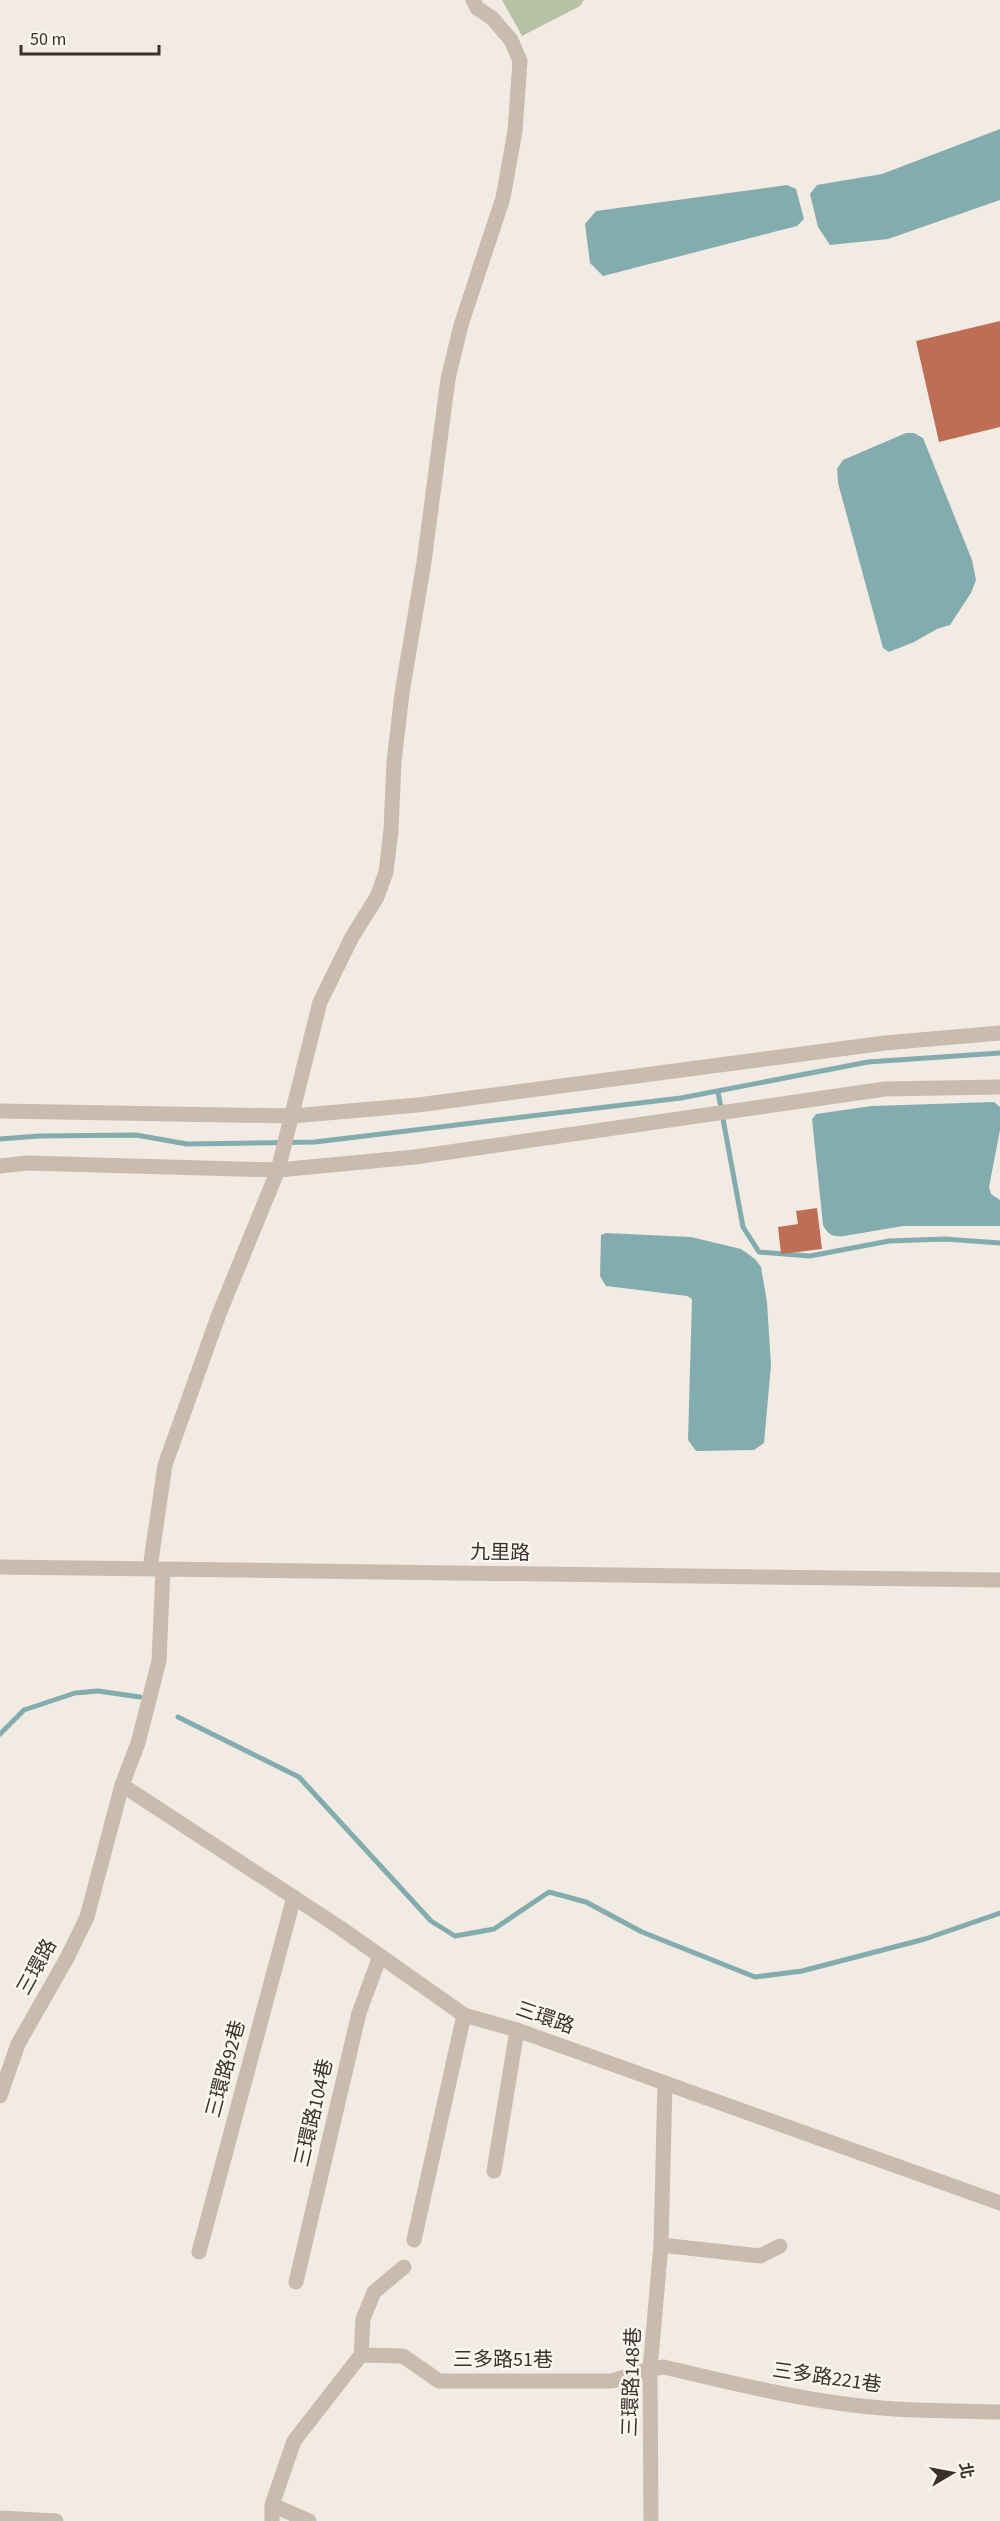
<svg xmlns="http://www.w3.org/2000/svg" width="1000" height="2521" viewBox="0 0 1000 2521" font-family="'Source Sans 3','Noto Sans TC',sans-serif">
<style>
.green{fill:#b7c1a3}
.water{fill:#83acae}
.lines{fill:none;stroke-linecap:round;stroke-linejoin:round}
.stream{stroke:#83acae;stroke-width:5}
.building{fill:#be6e55}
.minor{stroke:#cabbaf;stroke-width:15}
.labels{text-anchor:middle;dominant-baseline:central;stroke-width:5;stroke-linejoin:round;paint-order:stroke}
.street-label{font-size:20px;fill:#3a302c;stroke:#faf5ef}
</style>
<rect width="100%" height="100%" fill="#f2ebe3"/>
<path class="green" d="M502 0H584L580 6 522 36Z"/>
<path class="water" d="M1000 129V200L888 239 830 245 818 227 810 194 817 185 882 174Z
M787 185 796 189 804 219 797 226 603 276 590 263 585 224 596 211Z
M906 433H914L923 438 972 560 976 580 971 593 950 625 937 629 914 642 889 652 883 648 838 483 837 469 843 460Z
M994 1102 1000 1107V1130L989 1187 991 1194 1000 1200V1226H903L844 1236C833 1237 828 1235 823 1225L812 1119 816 1114 872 1106Z
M606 1233 691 1237 741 1249 755 1259 761 1267 767 1302 771 1365 764 1443 754 1450 696 1451 688 1440 692 1299 687 1296 606 1286 600 1276 601 1235Z"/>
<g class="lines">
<path class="stream" d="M718 1092 743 1227 759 1252 810 1256 889 1241 945 1239 1000 1243
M0 1139 39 1136 136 1135 187 1144 315 1142 681 1098 868 1062 1000 1053
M178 1717 299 1777 431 1921 455 1936 494 1929 549 1892 586 1902 642 1932 755 1977 802 1971 925 1939 1000 1913
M0 1734 24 1710 75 1693 98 1691 140 1697"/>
</g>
<path class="building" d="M1000 321V427L939 442 916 341Z
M817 1208 822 1249 781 1254 778 1227 798 1224 796 1211Z"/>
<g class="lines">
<path class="minor" d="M0 1111 292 1116 418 1105 885 1043 1000 1033
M0 1166 27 1163 278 1170 415 1157 885 1089 1000 1087
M0 1567 1000 1580
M150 1568 165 1465 219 1314 278 1170 320 1002 352 937 377 897 386 872 391 830 394 762 402 693 424 562 448 379 461 325 503 198 515 131 520 61 511 40 492 18 477 8 473 0
M122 1785 339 1927 464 2015 517 2030 1000 2203
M0 2096 18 2044 67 1958 87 1917 122 1785 138 1743 159 1661 163 1569
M494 2171 517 2030
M414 2240 464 2015
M661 2245 760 2256 780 2246
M199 2252 294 1897
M296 2282 359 2013 380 1956
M361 2355 403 2356 439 2381H612L650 2369 664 2367C740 2385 816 2404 894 2409 929 2411 965 2411 1000 2412
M272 2505 309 2521
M0 2518 56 2521
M272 2521V2505L294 2441 361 2355 363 2319 374 2292 404 2267
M651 2521 650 2369 661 2245 665 2083"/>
</g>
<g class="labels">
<g class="street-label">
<text transform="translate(500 1553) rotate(1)">九里路</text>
<text transform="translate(37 1967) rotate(-61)">三環路</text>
<text transform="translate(545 2018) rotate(19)">三環路</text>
<text transform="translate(226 2069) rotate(-75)">三環路92巷</text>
<text transform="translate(314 2113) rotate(-77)">三環路104巷</text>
<text x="503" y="2360">三多路51巷</text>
<text transform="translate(827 2378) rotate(8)">三多路221巷</text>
<text transform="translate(632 2382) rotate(-88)">三環路148巷</text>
</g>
</g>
<g transform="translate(952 2473) rotate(80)" stroke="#faf5ef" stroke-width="4.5" paint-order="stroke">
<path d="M0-4.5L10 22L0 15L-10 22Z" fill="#3a302c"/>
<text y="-9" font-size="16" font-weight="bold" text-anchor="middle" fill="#3a302c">北</text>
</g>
<path d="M21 45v9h138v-9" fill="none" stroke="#3a302c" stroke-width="3"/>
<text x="30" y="45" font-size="18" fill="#3a302c" stroke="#faf5ef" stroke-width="4.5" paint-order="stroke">50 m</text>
</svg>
